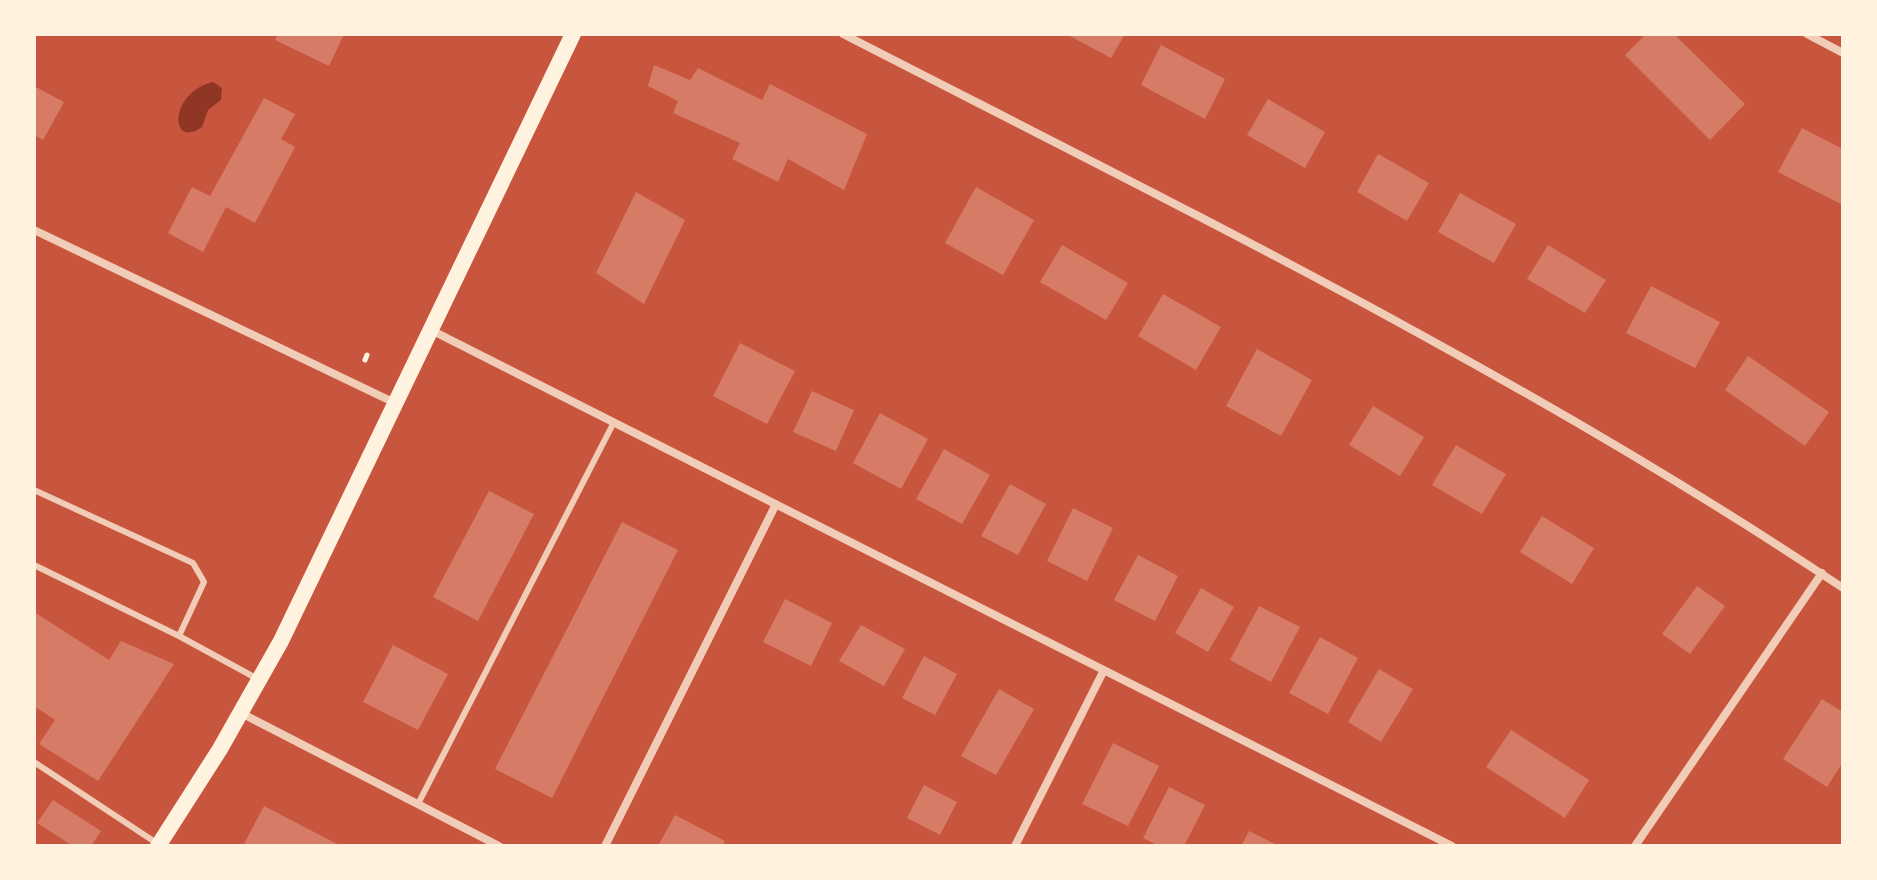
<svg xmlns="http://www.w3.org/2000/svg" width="1877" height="880" viewBox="0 0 1877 880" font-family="Ubuntu,sans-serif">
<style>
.water{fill:#8f3625}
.building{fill:#d67c66}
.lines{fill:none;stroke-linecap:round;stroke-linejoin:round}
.path{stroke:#fff3e0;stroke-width:5}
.service{stroke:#f1ccb7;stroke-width:6}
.minor{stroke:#f1ccb7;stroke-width:8}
.secondary{stroke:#fff3e0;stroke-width:16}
</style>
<rect width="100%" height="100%" fill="#c8553d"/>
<path class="water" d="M213 82 222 88 221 100 208 110 202 127C170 150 168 93 213 82Z"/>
<path class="building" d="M278 34H344L329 66 275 40Z
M1066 34H1125L1111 58Z
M1646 34H1674L1745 104 1710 140 1625 55Z
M1161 45 1225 79 1205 119 1141 85Z
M654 65 690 80 698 68 762 100 770 84 867 134 844 190 788 159 778 182 732 159 740 143 673 113 678 101 648 86Z
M34 86 64 102 43 140 34 135Z
M264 98 295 114 281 139 295 147 255 223 226 207 203 252 168 233 192 187 210 196Z
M1268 99 1325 132 1305 168 1247 135Z
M1802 128 1843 149V205L1778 172Z
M1378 154 1429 183 1407 221 1357 192Z
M976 187 1034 220 1003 275 945 243Z
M636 192 685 220 644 304 596 273Z
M1460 193 1516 224 1494 263 1438 232Z
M1062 245 1128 283 1106 320 1040 282Z
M1548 245 1606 280 1585 313 1527 279Z
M1651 286 1720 322 1695 368 1626 333Z
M1163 294 1221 327 1196 370 1138 336Z
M740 343 795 371 767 424 713 396Z
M1257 349 1312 380 1281 436 1226 406Z
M1748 356 1829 412 1805 446 1725 390Z
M812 391 854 410 836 451 793 432Z
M1373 406 1424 437 1400 476 1349 445Z
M880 413 928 439 901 489 853 463Z
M1456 445 1506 474 1482 514 1432 485Z
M944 449 990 475 962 524 916 499Z
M1010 484 1046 504 1018 555 981 536Z
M489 491 534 514 478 621 433 597Z
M1073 508 1113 528 1087 581 1047 561Z
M1542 516 1594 548 1572 584 1520 552Z
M622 522 678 550 552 798 495 769Z
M1138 555 1178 576 1155 621 1114 600Z
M1697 586 1725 606 1690 654 1662 634Z
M1201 588 1234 607 1208 652 1175 633Z
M785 599 832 623 811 666 763 642Z
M1259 606 1300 627 1271 682 1230 660Z
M34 612 109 660 121 641 174 664 98 781 39 744 55 720 34 706Z
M861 625 905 649 884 686 839 661Z
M1320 637 1358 658 1328 714 1289 693Z
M393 645 448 674 418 730 363 702Z
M924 656 957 674 935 715 902 698Z
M1379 669 1413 689 1381 742 1348 722Z
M999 689 1034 709 996 775 961 756Z
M1822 699 1843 712V762L1827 787 1783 759Z
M1511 730 1589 780 1565 818 1486 767Z
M1113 743 1159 766 1128 826 1082 804Z
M924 785 957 802 940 835 907 818Z
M1169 787 1205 805 1184 846H1159L1143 838Z
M53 800 101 831 91 846H73L37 823Z
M264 806 341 846H243Z
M675 815 725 841 722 846H658Z
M1249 831 1279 846H1241Z"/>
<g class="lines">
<path class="path" d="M365 360 367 355"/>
<path class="service" d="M34 490 193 563 204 582 179 636
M34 565 179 636 256 678
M34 762 158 844
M418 804 614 422"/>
<path class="minor" d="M843 34C1182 208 1526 376 1843 588
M1807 34 1843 53
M34 230 395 403
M431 330 1452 846
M241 713 499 846
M605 846 776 504
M1015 846 1104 670
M1635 846 1822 573"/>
<path class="secondary" d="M158 846 220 749 281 641 573 34"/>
</g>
<rect width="1877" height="880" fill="none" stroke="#fff3e0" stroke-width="72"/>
</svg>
